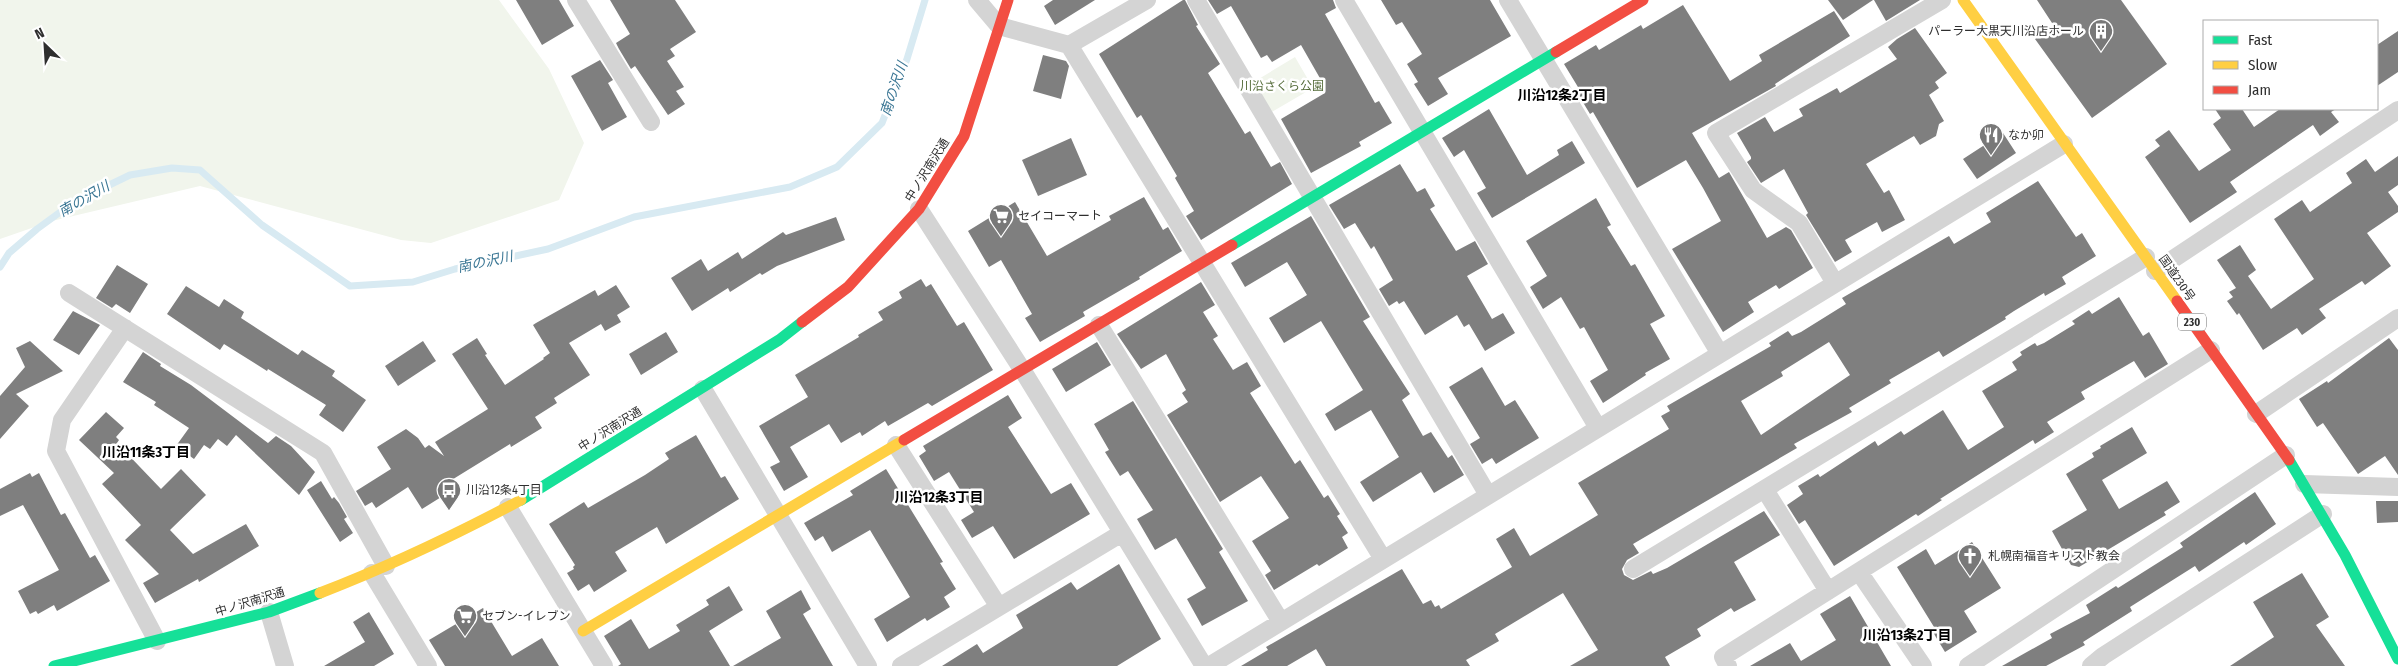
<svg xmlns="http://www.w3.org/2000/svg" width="2398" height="666" viewBox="0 0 2398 666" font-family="'Fira Sans Condensed','Noto Sans JP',sans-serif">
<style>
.green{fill:#f1f5ec}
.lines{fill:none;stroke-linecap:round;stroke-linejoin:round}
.stream{stroke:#d8eaf2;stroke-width:7}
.building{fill:#7f7f7f;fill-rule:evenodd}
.street{stroke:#d4d4d4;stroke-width:18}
.fast{stroke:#16e098;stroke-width:11}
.slow{stroke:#ffcf43;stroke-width:11}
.jam{stroke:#f24e42;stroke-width:11}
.labels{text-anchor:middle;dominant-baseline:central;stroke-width:5;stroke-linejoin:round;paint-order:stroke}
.shield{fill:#fff;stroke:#6d6d6d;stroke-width:1}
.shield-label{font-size:11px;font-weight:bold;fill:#2f2f2f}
.poi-label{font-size:12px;fill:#2f2f2f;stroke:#fff;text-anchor:start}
.park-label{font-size:12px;fill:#556c3a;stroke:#fff}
.street-label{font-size:12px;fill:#2f2f2f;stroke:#fff}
.water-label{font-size:14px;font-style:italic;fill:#3a7694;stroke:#fff}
.neighbourhood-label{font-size:14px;font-weight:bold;fill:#000;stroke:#fff}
</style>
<rect width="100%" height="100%" fill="#fff"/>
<path class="green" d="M0 0H499L549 69 584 143 559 200 431 243 401 240 200 186 52 221 0 239Z
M1295 57 1313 88 1270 113 1252 83Z"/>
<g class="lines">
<path class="stream" d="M0 267 9 253 37 229 74 202 130 175 172 168 200 170 262 225 350 286 413 282 455 269 548 249 634 217 790 187 837 167 882 123 907 59 925 0"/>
</g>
<path class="building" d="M516 0H559L574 26 542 45Z
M610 0H675L696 32 670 49 675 56 667 61 684 87 676 91 685 104 668 115 635 66 631 69 619 49 616 43 630 34Z
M1053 0H1095L1055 25 1044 6Z
M1183 0H1185L1198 25 1196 26 1220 64 1208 73 1245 134 1250 131 1271 167 1280 162 1292 184 1201 240 1186 216 1194 211 1175 178 1177 176 1141 115 1137 118 1099 54Z
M1208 0H1333L1336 8 1325 14 1375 103 1379 101 1392 123 1359 142 1361 146 1311 173 1281 119 1325 93 1322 88 1325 87 1301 45 1272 62 1267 55 1261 58 1231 6 1217 14Z
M1381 0H1490L1511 36 1438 78 1448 94 1428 106 1414 84 1418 82 1407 64 1422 54 1402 22 1396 25Z
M1828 0H1873L1843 20Z
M1874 0H1920L1886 21Z
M2037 0H2121L2167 64 2092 118 2035 39 2054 26Z
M1683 5 1730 81 1762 61 1759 55 1834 11 1850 36 1775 84 1776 86 1692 133 1719 178 1729 172 1767 238 1786 227 1791 230 1813 268 1779 289 1776 285 1748 302 1754 312 1723 332 1672 249 1721 221 1703 188 1686 160 1637 188 1593 112 1590 114 1578 94 1581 92 1564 64 1596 45 1599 50 1641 25 1643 29Z
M1915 28 1947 73 1935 82 1939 88 1929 95 1944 121 1939 124 1936 136 1920 145 1914 136 1866 164 1884 193 1889 190 1905 220 1882 232 1877 222 1845 240 1852 252 1835 262 1806 215 1808 213 1784 169 1761 183 1747 162 1751 159V157L1737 133 1765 117 1774 132 1803 116 1799 109 1837 88 1840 93 1897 59 1888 47 1897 39Z
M2398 31V72L2377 86V45Z
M1043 55 1066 61 1069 66 1061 99 1033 91Z
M600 60 613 80 608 83 627 117 602 131 571 76Z
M1489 109 1527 175 1559 155 1557 150 1572 141 1585 163 1492 218 1477 193 1486 188 1464 150 1454 157 1442 138Z
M2215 109H2242L2254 127 2280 109H2336L2331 112 2339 122 2320 136 2313 125 2230 182 2237 192 2190 223 2145 157 2160 146 2155 140 2169 130 2199 171 2231 150 2213 124 2221 118Z
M2003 133 2016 153 1977 179 1963 159Z
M1071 138 1087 175 1038 196 1022 160Z
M2398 156V185L2388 192 2398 206V212L2367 233 2391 266 2365 285 2362 281 2319 309 2326 318 2302 335 2297 328 2263 350 2239 313 2237 315 2227 301 2233 297 2229 292 2236 288 2217 260 2240 245 2256 270 2248 276 2271 309 2314 279 2274 219 2302 200 2310 212 2352 183 2346 173 2366 159 2375 172Z
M1400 164 1417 192 1425 188 1435 206 1430 209 1456 251 1475 241 1488 264 1467 276 1492 319 1503 313 1515 333 1485 351 1469 324 1464 327 1457 315 1425 335 1404 301 1399 304 1397 301 1389 306 1379 289 1393 280 1374 246 1371 249 1355 223 1344 229 1329 205Z
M2038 181 2076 237 2082 233 2096 256 2062 277 2066 284 2045 296 2044 293 2014 311 2005 317 2006 319 1943 357 1939 351 1889 380 1891 383 1849 408 1852 412 1794 444 1797 448 1633 544 1639 553 1627 560 1622 569 1624 575 1633 580 1651 571 1653 574 1667 568 1764 511 1780 535 1734 562 1756 600 1734 612 1731 608 1697 629 1701 636 1665 657 1670 666H1570L1598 650 1563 593 1495 634 1499 641 1466 660 1470 666H1326L1316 649 1287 666H1241L1268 650 1266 647 1402 569 1423 604 1431 600 1435 607 1439 605 1441 609 1512 567 1496 539 1514 528 1530 556 1598 515 1578 483 1669 429 1661 416 1670 411 1667 406 1771 346 1769 343 1788 331 1792 336 1801 332 1846 304 1842 298 1949 236 1954 244 1991 222 1986 213ZM1829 342 1850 375 1761 435 1741 401 1783 376 1781 372Z
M1144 197 1163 230 1168 227 1182 251 1139 277 1140 279 1083 312 1085 316 1040 342 1025 318 1032 314 1001 260 989 267 968 231 1015 202 1047 256 1111 220 1109 216Z
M1596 198 1611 225 1607 227 1631 266 1635 264 1665 316 1650 324 1670 359 1645 373 1646 375 1603 403 1590 381 1608 370 1584 327 1580 329 1561 297 1543 309 1530 287 1547 276 1526 241Z
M1311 216 1370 317 1363 321 1410 394 1402 400 1423 436 1431 432 1448 458 1452 455 1464 475 1434 493 1421 472 1373 502 1360 482 1399 457 1371 410 1335 431 1325 414 1363 390 1321 321 1284 343 1269 318 1307 295 1287 262 1245 287 1231 263Z
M836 217 845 240 777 266 762 275 760 273 730 292 728 288 692 311 671 278 701 259 708 271 738 252 742 259 783 232 786 235Z
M117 265 148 284 130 313 116 304 112 308 96 298Z
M921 279 926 287 931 284 957 326 964 322 993 370 932 406 928 403 888 426 885 421 862 436 860 432 841 443 829 424 790 447 808 477 784 491 770 467 780 462 759 426 808 397 795 375 859 337 858 335 883 320 878 312 902 298 899 292Z
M1201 282 1215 305 1203 312 1218 336 1213 339 1233 370 1247 362 1261 386 1250 393 1295 464 1300 460 1324 498 1328 495 1340 514 1337 516 1348 533 1342 537 1348 548 1319 566 1317 564 1274 590 1265 575 1271 571 1252 541 1289 518 1261 476 1220 502 1167 415 1188 402 1182 393 1186 390 1166 354 1141 369 1117 334Z
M616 285 630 307 617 315 621 322 605 331 601 324 569 343 590 375 554 398 557 403 535 417 542 428 511 447 510 444 450 481 454 489 422 509 408 487 376 508 372 502 365 506 356 491 391 469 377 447 406 429 418 438 425 448 429 445 444 456 435 442 488 409 452 354 477 338 487 354 485 355 505 385 544 359 543 358 550 353 533 325 536 323 595 290 598 296Z
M186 286 219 307 224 299 244 312 241 318 298 355 302 350 335 371 332 376 366 400 343 432 319 415 326 405 268 369 267 371 224 344 220 350 167 314Z
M2119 297 2143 336 2149 332 2168 364 2145 378 2134 361 2081 392 2085 399 2047 422 2054 432 2035 444 2033 440 1940 499 1942 500 1918 516 1916 514 1834 566 1805 520 1799 524 1787 505 1803 494 1798 486 1818 474 1820 477 1875 441 1878 446 1901 431 1904 435 1943 410 1968 450 2004 427 1982 391 2017 370 2012 362 2022 355 2020 352 2035 343 2037 346 2044 343 2075 324 2072 321 2089 310 2092 314Z
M73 311 100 325 79 355 53 340Z
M666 332 678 352 641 375 629 354Z
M2389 338 2398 350V475L2385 456 2358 474 2323 423 2317 427 2299 399 2327 381 2328 383Z
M30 341 63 371 16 394 29 406 0 439V396L25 367 16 348Z
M423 341 436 361 398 386 385 366Z
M1097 342 1111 365 1066 392 1052 369Z
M143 352 161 364 160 366 191 385 268 443 276 436 291 446 315 472 299 495 236 435 227 446 218 439 210 449 204 445 194 459 176 446 189 428 154 405 156 402 123 382Z
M1482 367 1505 406 1515 400 1539 438 1496 464 1492 458 1482 464 1470 444 1480 438 1449 387Z
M1008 395 1022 418 1008 427 1051 494 1071 483 1090 514 1014 559 993 526 972 538 961 520 974 512 949 472 934 481 919 456 926 451 923 446Z
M1133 401 1223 549 1219 552 1248 601 1202 626 1187 599 1206 588 1176 538 1155 550 1137 519 1153 510 1128 471 1120 476 1105 452 1109 450 1094 424Z
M106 412 124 428 116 437 119 440 117 443 161 489 181 469 206 495 170 530 193 554 246 524 259 546 199 582 198 579 155 603 143 583 159 574 125 540 141 525 102 484 114 473 79 440Z
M2132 427 2147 453 2102 480 2119 509 2167 481 2180 502 2164 512 2166 515 2079 567 2071 565 2052 531 2087 510 2066 474 2094 457 2092 453 2101 448 2100 446Z
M696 435 721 478 725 476 739 499 666 544 657 527 615 552 627 571 594 592 589 584 578 591 567 573 574 569 573 567 575 565 549 524 584 502 588 508 645 475 669 459 665 453Z
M886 469 943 562 940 563 956 589 944 597 950 607 927 621 925 618 887 642 874 619 910 597 870 530 832 552 823 536 815 541 804 523 853 495 850 491Z
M30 473 32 477 39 473 61 515 65 513 90 558 95 555 110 581 57 611 54 605 38 614 36 611 30 614 18 591 59 570 23 505 0 516V489Z
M321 481 332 499 334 497 339 503 347 517 344 519 353 533 340 542 307 490Z
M2255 492 2276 524 2246 545 2244 542 2199 572 2195 566 2130 607 2132 611 2083 642 2085 645 2046 666H2002L2052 638 2050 634 2090 613 2086 605 2116 586 2118 588 2183 547 2180 543Z
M2376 501H2398V522L2377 523Z
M1972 542 2001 588 1964 611 1977 632 1945 652 1931 629 1934 627 1897 567 1926 549 1935 565Z
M1119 564 1161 639 1117 666H942L977 644 983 653 1023 628 1016 615 1071 582 1077 590Z
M2302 573 2329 617 2316 625 2345 666H2230L2274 637 2253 602Z
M729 586 743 610 709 631 730 666H618L621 664 604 636 631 619 649 649 680 631 676 625 709 605 706 600Z
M801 590 811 609 803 614 833 666H733L781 638 766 611Z
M1850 596 1891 666H1750L1790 643 1801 661 1836 640 1820 614Z
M483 608 512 656 542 638 559 666H445L429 640Z
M369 612 394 654 374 666H324L365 642 353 622Z"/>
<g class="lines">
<path class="street" d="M576 0 651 122
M977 0 999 26 1069 45 1147 0
M1196 0 1488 495
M1344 0 1598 428
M1508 0 1720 354
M1069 45 1383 559
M919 209 1023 371 1204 666
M2155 271 2398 110
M1835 283 1799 223 1753 190 1716 133 1942 0
M69 293 323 453 386 566
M1099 325 1281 622
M125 328 62 420 56 451 157 641
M703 389 868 666
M2256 414 2398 318
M896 445 999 607
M2304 484 2398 487
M1765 490 1828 591
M508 507 604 666
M1633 569 2146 257
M1859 572 1923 666
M372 573 428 666
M269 612 285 666
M901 666 1122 533
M1209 666 2064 144
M1728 666 1723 657 2211 350
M1968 666 2286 455
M2091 666 2103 656 2323 514"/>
<path class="fast" d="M1232 245 1556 52
M2289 460 2345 555 2398 659
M521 500 779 340 802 322
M54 666 269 612 320 593"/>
<path class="slow" d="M1963 0 2177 301
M320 593C390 566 455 535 521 500
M583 631 904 440"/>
<path class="jam" d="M1556 52 1643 0
M2177 301 2289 460
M802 322 848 287 919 209 964 136 1008 0
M904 440 1232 245"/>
</g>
<defs>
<g id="building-pin" transform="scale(1.25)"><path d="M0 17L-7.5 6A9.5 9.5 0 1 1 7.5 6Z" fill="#787878" stroke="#fff"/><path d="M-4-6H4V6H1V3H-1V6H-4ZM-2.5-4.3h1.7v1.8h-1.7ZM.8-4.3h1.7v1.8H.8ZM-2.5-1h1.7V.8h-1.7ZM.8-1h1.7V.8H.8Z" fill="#fff"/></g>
<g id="restaurant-pin" transform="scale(1.25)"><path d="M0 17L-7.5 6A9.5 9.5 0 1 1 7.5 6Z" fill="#787878" stroke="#fff"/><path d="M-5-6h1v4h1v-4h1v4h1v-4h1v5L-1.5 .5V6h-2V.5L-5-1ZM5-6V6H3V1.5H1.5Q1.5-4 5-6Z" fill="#fff"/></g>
<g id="supermarket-pin" transform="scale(1.25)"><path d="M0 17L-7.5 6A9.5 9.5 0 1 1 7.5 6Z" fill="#787878" stroke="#fff"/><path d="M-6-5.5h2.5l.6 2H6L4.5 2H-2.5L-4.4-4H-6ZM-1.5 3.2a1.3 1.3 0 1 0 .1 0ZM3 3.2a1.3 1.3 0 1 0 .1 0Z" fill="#fff"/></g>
<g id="bus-pin" transform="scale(1.25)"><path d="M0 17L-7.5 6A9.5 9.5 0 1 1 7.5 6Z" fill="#787878" stroke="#fff"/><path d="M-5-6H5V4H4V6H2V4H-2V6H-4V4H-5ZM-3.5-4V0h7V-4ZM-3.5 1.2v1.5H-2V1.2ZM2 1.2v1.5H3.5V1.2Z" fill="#fff"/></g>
<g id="church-pin" transform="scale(1.25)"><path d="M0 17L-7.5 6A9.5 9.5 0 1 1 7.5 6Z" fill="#787878" stroke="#fff"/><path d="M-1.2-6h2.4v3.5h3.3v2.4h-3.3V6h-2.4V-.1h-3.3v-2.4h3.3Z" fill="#fff"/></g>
</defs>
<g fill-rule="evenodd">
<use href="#building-pin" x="2101" y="31"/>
<use href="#restaurant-pin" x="1991" y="135"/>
<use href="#supermarket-pin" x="1001" y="216"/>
<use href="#bus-pin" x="449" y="490"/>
<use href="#church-pin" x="1970" y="556"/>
<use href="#supermarket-pin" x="465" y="616"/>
</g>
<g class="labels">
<rect class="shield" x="2178" y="313.5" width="28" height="17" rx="4"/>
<g class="shield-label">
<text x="2192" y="322">230</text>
</g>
<g class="poi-label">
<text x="2084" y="31" text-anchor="end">パーラー大黒天川沿店ホール</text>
<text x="2008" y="135">なか卯</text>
<text x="1018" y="216">セイコーマート</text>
<text x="466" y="490">川沿12条4丁目</text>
<text x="1988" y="556">札幌南福音キリスト教会</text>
<text x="482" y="616">セブン-イレブン</text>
</g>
<g class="park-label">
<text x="1282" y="86">川沿さくら公園</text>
</g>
<g class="street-label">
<text transform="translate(927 170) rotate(-58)">中ノ沢南沢通</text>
<text transform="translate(2177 278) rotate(55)">国道230号</text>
<text transform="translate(610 429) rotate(-32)">中ノ沢南沢通</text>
<text transform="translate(250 602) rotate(-17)">中ノ沢南沢通</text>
</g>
<g class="water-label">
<text transform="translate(894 89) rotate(-71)">南の沢川</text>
<text transform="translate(84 199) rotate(-30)">南の沢川</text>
<text transform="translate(485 262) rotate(-12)">南の沢川</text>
</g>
<g class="neighbourhood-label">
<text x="1562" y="95">川沿12条2丁目</text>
<text x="146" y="452">川沿11条3丁目</text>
<text x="939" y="497">川沿12条3丁目</text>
<text x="1907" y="635">川沿13条2丁目</text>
</g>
</g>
<rect x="2203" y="20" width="175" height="90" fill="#ffffff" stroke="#acacac"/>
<rect x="2213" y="36" width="25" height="8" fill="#16e098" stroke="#acacac"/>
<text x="2248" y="45" font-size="15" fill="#2f2f2f">Fast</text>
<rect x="2213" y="61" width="25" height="8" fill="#ffcf43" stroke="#acacac"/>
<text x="2248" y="70" font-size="15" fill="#2f2f2f">Slow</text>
<rect x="2213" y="86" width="25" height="8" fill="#f24e42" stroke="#acacac"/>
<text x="2248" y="95" font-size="15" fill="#2f2f2f">Jam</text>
<g transform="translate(45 45) rotate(335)" stroke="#ffffff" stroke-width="4" paint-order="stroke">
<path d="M0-4L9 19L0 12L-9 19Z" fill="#2f2f2f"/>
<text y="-8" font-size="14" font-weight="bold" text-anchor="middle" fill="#2f2f2f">N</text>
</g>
</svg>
